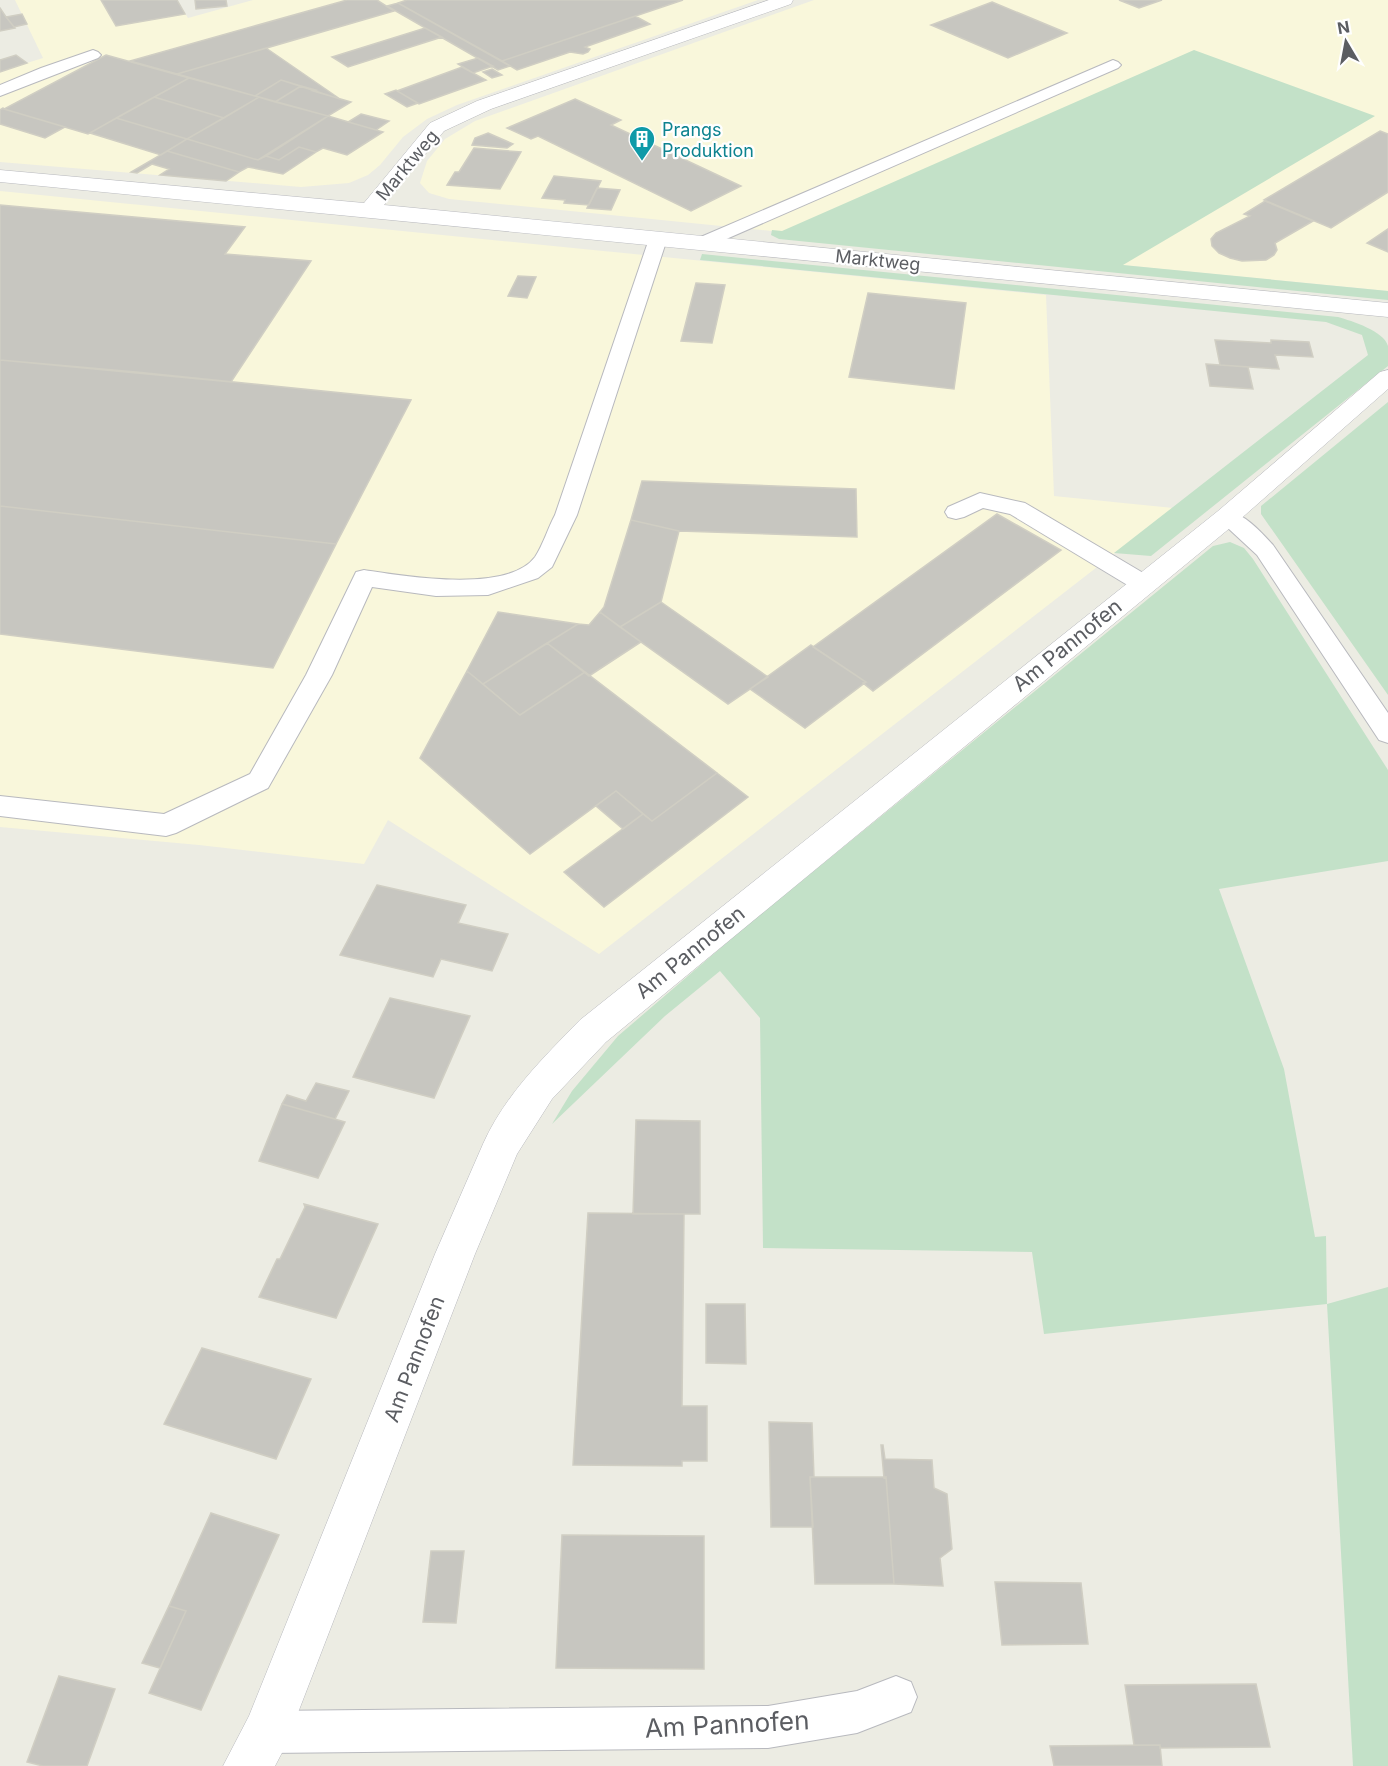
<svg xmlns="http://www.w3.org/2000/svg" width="1388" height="1766" viewBox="0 0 1388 1766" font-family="Inter,sans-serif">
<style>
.commercial{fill:#f9f7db}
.green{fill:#c3e1c8}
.building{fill:#c7c6c0;stroke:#d0cec3;stroke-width:1.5}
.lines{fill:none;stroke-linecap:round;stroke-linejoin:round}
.service-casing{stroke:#b8b9be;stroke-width:2}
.minor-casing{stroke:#b8b9be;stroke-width:1}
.service{fill:#fff;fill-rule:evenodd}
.minor{fill:#fff;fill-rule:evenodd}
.labels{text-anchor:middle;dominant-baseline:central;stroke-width:4.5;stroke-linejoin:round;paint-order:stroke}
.far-culture-label{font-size:18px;fill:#0d838f;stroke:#fff;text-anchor:start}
.far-street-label{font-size:18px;fill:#5b5d62;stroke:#fff}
.street-label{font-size:21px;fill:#5b5d62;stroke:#fff}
.near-street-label{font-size:26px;fill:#5b5d62;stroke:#fff}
</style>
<rect width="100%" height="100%" fill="#ecece3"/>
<path class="commercial" d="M15 0H177L188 18 253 0H758L457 105 427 119 403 137 380 165 368 175 349 183 301 187 0 162V60L16 55 27 63 43 58Z
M814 0H1388V291L1121 265 1195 50 782 232 449 199 429 193 420 183 427 161 445 139 475 121Z
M0 191 1046 295 1054 496 1173 508 599 954 388 820 364 864 199 845 0 827Z"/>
<path class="green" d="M1194 50 1375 116 1123 265 1388 291V300L779 239 771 235 772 230 782 231Z
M702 254 1338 317C1352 321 1384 331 1388 346 1388 352 1388 360 1388 366L1151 556 1114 553 1368 355 1362 335 1326 322 700 260Z
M1388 402V695L1261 514V506Z
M1230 542 1244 548 1253 559 1388 770V861L1219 889 1284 1069 1315 1237 1326 1236 1327 1304 1388 1287V1766H1353L1327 1304 1044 1334 1032 1252 763 1248 760 1018 720 971 665 1016 552 1124 572 1091 618 1036 745 927 1213 546Z"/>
<path class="building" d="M101 0H177L185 14 116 26Z
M195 0H226L227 6 196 9Z
M347 0H377L394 11 177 74 130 61Z
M407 0H683L502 61 398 3Z
M1119 0H1162L1139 8Z
M992 2 1067 33 1008 58 931 25Z
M398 3 510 66 498 70 387 6Z
M0 8 6 17 15 28 0 31Z
M22 14 27 24 14 27 6 17Z
M635 16 650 24 585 47 590 49 588 52 583 54 570 52 517 70 502 61Z
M425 28 442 37 348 67 332 57Z
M266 48 340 99 281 80 255 96 177 74Z
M16 55 27 63 0 72V60Z
M106 55 189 78 88 134 4 109Z
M478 58 493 66 473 73 458 64Z
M462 67 486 80 419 104 397 91Z
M492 69 502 75 492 78 483 72Z
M189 78 255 96 259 97 224 118 154 97Z
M281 80 301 86 275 102 255 96Z
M301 86 316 90 313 91 351 102 328 116 275 102Z
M396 90 397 91 418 103 407 107 385 94Z
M154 97 224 118 187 139 116 118Z
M259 97 328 116 258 160 187 139Z
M575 99 621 120 611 125 741 186 691 211 538 136 531 139 507 128Z
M3 108 4 109 65 127 45 138 0 124V110Z
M361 114 389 121 376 130 348 122Z
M328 116 383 132 347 155 323 148 316 152 299 147 279 160 266 156Z
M116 118 187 139 161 155 90 133Z
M1380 131 1388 134V192L1331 228 1264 200Z
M488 133 513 144 507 148 472 145 475 138Z
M187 139 258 160 266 156 279 160 299 147 316 152 283 174 248 167 239 172 167 151Z
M474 148 521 152 500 189 447 185 455 172H459Z
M167 151 239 172 226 181 160 175 169 169 152 164 137 173 131 172Z
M554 176 601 181 589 205 564 203 565 200 542 198Z
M597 188 620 190 611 210 587 208Z
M1265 201 1313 221 1275 243 1277 250 1274 255 1266 260 1242 261 1230 258 1219 253 1212 246 1211 239 1216 233 1250 216 1244 214Z
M0 205 245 227 225 254 311 261 231 382 0 360Z
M1388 229V252L1367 243Z
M518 276 536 277 527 298 508 296Z
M696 283 725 285 712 343 681 341Z
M868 293 966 303 954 389 849 377Z
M1215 340 1271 343V340L1309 342 1313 357 1275 355 1279 369 1220 365Z
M0 360 136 372 411 400 336 544 0 506Z
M1206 364 1248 367 1253 389 1210 386Z
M642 481 856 489 857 537 679 531 631 520Z
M0 506 336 544 273 668 0 634Z
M997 514 1061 550 873 691 863 683 866 682 813 647Z
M631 520 679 531 661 602 620 627 600 612 604 607Z
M661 602 768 677 728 704 620 627Z
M498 612 578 624 483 684 467 671Z
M600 612 641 642 589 676 547 643 578 624 589 625Z
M547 643 585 672 520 715 483 684Z
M811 645 866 682 805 728 750 689Z
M467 671 520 715 585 672 717 773 652 821 616 791 530 854 420 758Z
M717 773 748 797 604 907 564 872 643 814 652 821Z
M616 791 643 814 623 829 596 806Z
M377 885 466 905 458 923 508 934 492 971 441 959 433 977 340 955Z
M390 998 470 1016 434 1098 353 1077Z
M316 1083 349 1091 335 1119 282 1104 287 1095 306 1101Z
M282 1104 345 1122 318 1178 259 1161Z
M636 1120 700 1121V1214H633Z
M304 1204 378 1224 336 1318 259 1297 277 1259H280L305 1207Z
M588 1213 684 1214 682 1406H707V1461H682V1466L573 1465Z
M706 1304H745L746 1364 706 1363Z
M202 1348 311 1379 276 1459 164 1424Z
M769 1422 812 1423 814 1477H810L813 1527H771Z
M881 1445H883L885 1459 932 1460 934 1488 947 1494 952 1549 940 1558 943 1586 894 1584 886 1477 884 1478Z
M810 1477H886L894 1584H815Z
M211 1513 279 1535 201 1710 149 1693 186 1611 169 1606Z
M562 1535 704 1536V1669L556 1668Z
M431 1551H464L456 1623 423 1622Z
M995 1582 1081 1583 1088 1644 1002 1645Z
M169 1606 186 1611 160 1668 142 1663Z
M59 1676 115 1689 87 1766H43L27 1762Z
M1256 1684 1270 1747 1160 1748V1745H1134L1125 1685Z
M1160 1745 1162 1766H1054L1050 1746Z"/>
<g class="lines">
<g class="service-casing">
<path id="service" d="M93 50 98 52 101 55 98 58 0 96V85L41 68Z
M1113 60 1118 62 1121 65 1118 68 708 247H696L693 243 696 239Z
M658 234 664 235 667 239 577 515 552 567 538 578 488 595 436 596 372 587 332 675 268 788 176 833 166 836 0 816V796L164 814 250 774 306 675 356 572 364 570C404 576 507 594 535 557 543 545 548 528 555 515L649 239 652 235Z
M980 493 1025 503 1150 577 1154 583 1150 589 1142 591 1134 589 1010 514 983 508 964 517 956 519 948 517 945 512 948 507Z
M1227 510C1246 515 1260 531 1273 545L1388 713V743L1379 740 1257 555 1216 517 1219 512Z
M896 1676 911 1682 917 1697 911 1712 857 1733 768 1748 267 1753 252 1747 246 1732 252 1717 267 1711 768 1706 857 1691Z"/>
</g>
<g class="minor-casing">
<path id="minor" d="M769 0H793L791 4 491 109 444 131 384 205 1388 303V317L0 182V170L364 203 430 123 477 101Z
M1388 370V389L1236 523 606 1042 552 1099 517 1154 475 1254 284 1749 275 1766H223L249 1716 435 1254 483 1144C505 1095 543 1058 580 1020L1218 511 1380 372Z"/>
</g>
<use href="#service" class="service"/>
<use href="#minor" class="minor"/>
</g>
<defs>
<g id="building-pin" transform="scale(1.35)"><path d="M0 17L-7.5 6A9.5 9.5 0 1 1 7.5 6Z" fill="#0f9aa8" stroke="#fff"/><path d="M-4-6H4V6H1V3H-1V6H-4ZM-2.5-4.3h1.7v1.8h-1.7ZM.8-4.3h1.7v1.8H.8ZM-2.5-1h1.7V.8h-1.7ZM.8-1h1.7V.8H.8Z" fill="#fff"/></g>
</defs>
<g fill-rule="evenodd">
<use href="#building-pin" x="642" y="139"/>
</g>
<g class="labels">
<g class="far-culture-label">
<text x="662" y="129">Prangs<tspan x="662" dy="21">Produktion</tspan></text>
</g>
<g class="far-street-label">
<text transform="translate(407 165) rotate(-50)">Marktweg</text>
<text transform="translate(878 260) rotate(6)">Marktweg</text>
</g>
<g class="street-label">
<text transform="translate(1067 645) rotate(-39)">Am Pannofen</text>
<text transform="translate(690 952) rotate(-39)">Am Pannofen</text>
<text transform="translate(414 1359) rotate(-69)">Am Pannofen</text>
</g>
<g class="near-street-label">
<text transform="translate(727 1724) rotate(-3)">Am Pannofen</text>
</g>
</g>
<g transform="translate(1346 42) rotate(350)" stroke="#ffffff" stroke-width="4.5" paint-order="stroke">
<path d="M0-4.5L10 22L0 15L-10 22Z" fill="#5b5d62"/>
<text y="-9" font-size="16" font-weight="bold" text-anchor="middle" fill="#5b5d62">N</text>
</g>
</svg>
